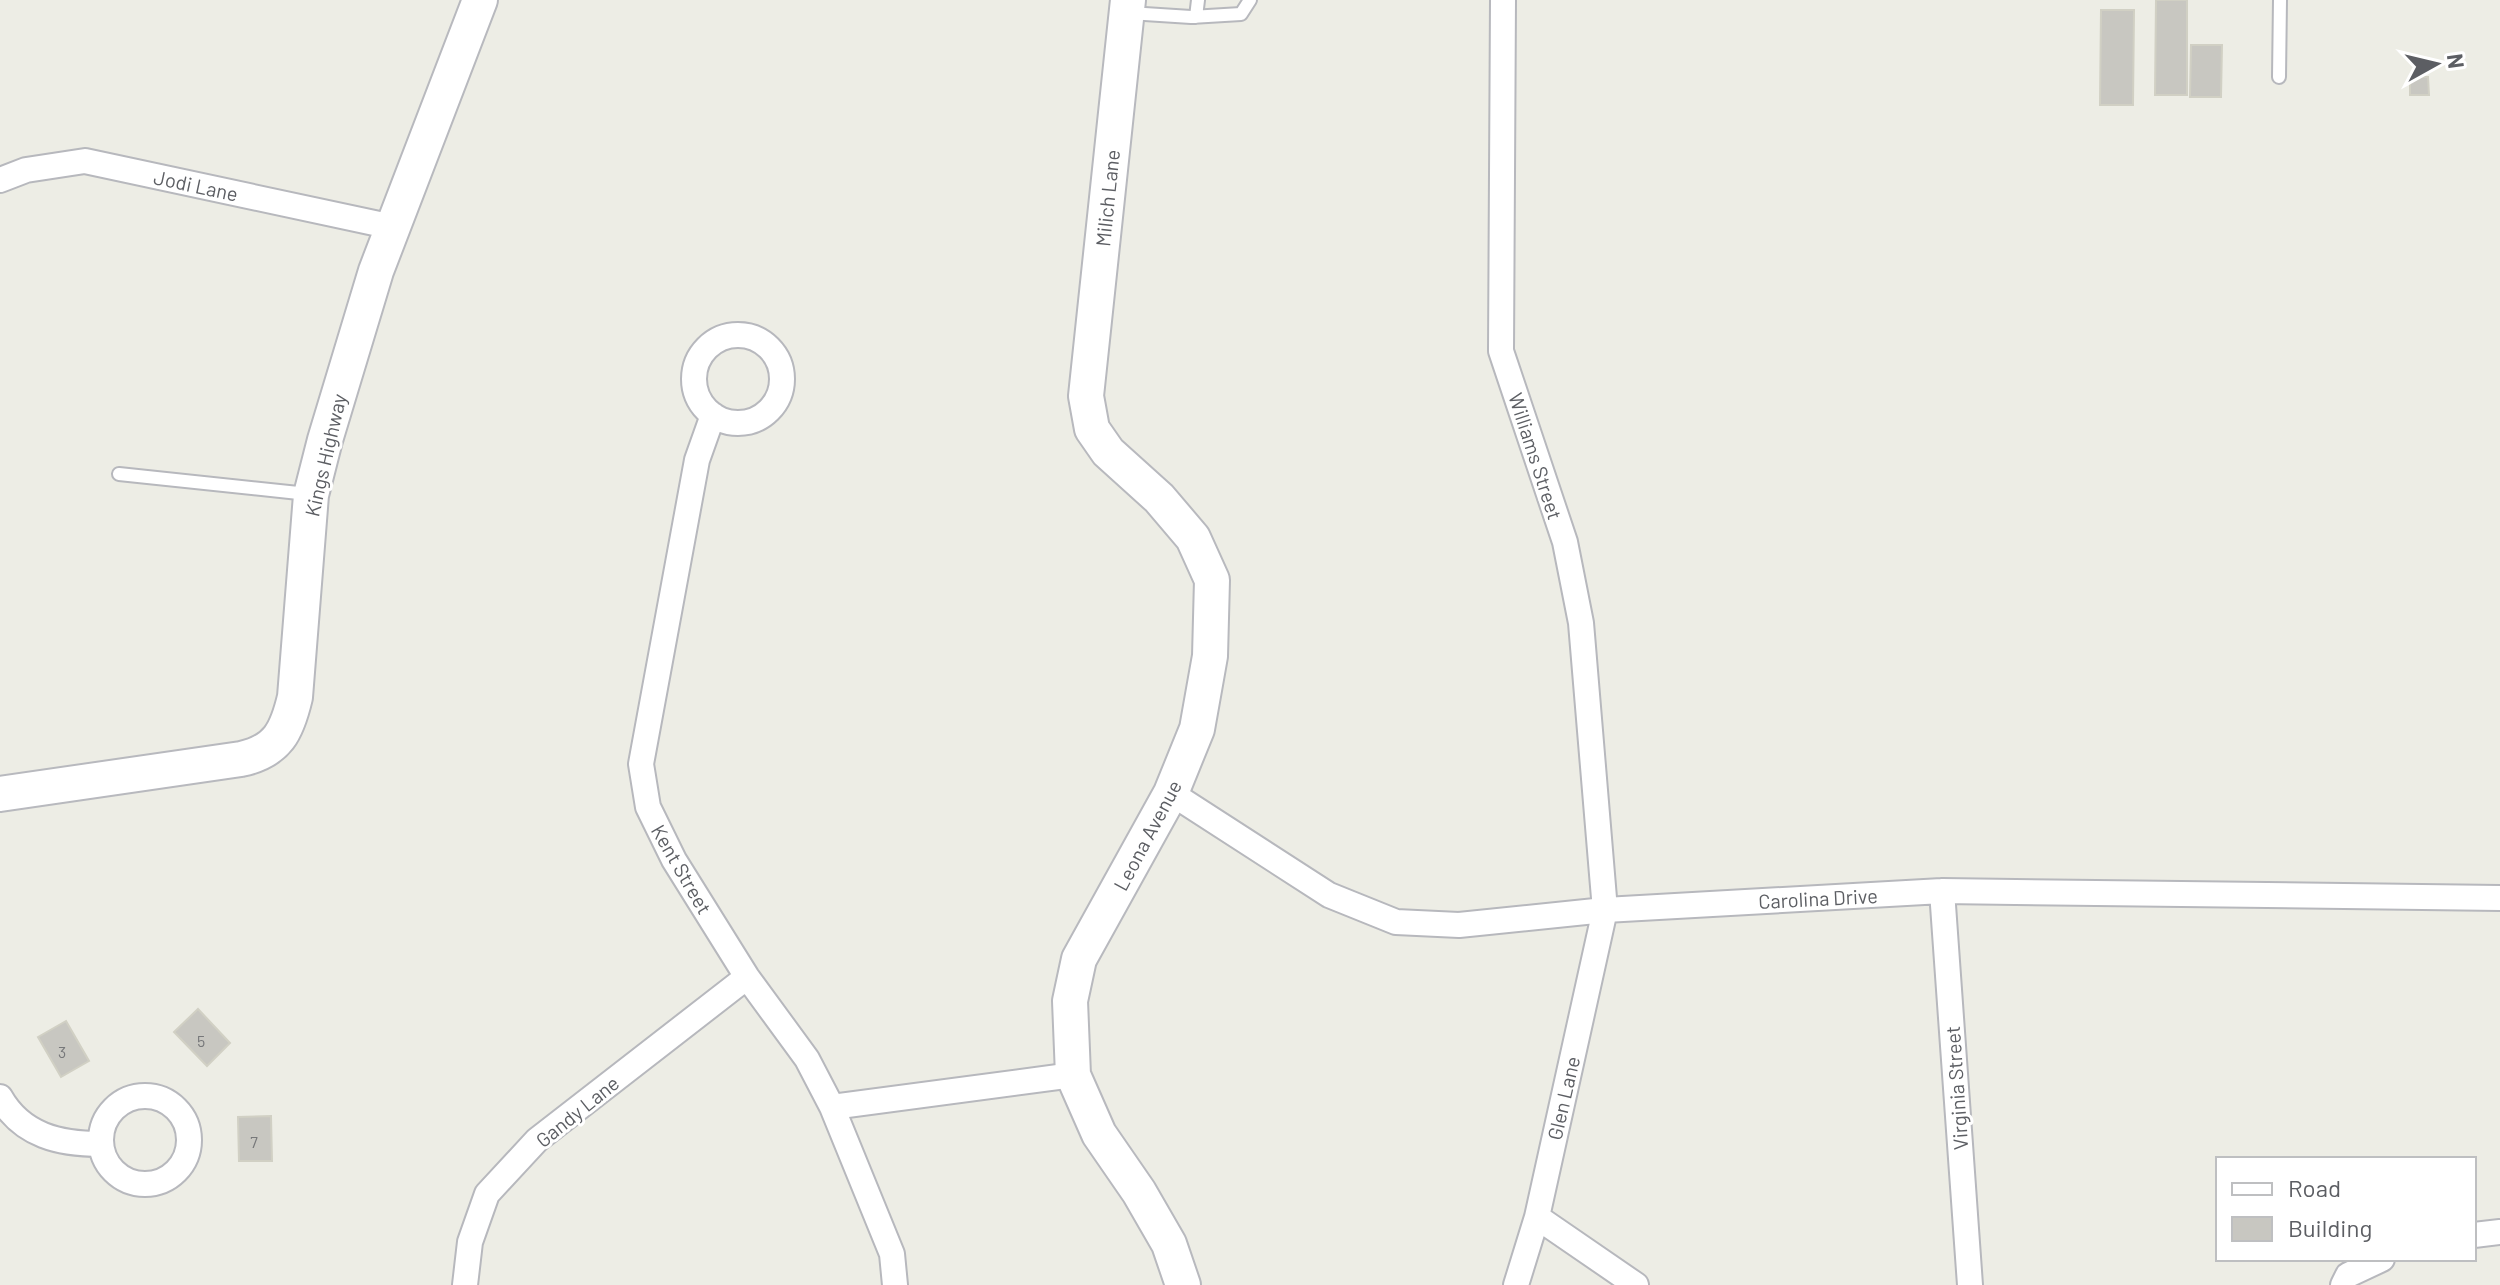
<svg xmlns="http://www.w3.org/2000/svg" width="2500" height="1285" viewBox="0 0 2500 1285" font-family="Barlow,sans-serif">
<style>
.building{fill:#c8c7c1;stroke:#d1d0c4;stroke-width:2}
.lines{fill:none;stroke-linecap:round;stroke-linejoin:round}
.lane-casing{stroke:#b7b8bd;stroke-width:16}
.street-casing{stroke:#b7b8bd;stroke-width:28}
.secondary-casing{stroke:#b8b9be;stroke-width:38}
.lane{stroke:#fff;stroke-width:12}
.street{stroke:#fff;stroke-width:24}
.secondary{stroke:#fff;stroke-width:34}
.labels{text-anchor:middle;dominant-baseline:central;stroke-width:6;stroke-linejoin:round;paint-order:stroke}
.number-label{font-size:16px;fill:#77787a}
.street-label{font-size:20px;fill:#5c5e63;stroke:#fff}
</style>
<rect width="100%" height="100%" fill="#edede5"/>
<path class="building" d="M2156 0H2187V95H2155Z
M2101 10H2134L2133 105H2100Z
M2191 45H2222L2221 97H2190Z
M2410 77H2428L2429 95H2410Z
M198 1009 230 1043 207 1066 174 1032Z
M66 1021 89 1061 61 1077 38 1037Z
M271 1116 272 1161H239L238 1117Z"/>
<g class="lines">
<g class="lane-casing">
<path id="lane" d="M1129 13 1191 17 1241 14 1250 0
M1196 17 1198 0
M2279 77 2280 0
M119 474 308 494"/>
</g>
<g class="street-casing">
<path id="street" d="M1503 0 1501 351 1565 542 1581 623 1605 910 1537 1217 1516 1285
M0 180 26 170 85 161 393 227
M694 379a44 44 0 1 1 88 0a44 44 0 1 1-88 0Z
M713 415 697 460 641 764 648 807 674 860 747 977 807 1059 832 1107 892 1254 895 1285
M1171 793 1329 895 1396 922 1459 925 1605 910 1942 891 2500 898
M1942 891 1970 1285
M101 1140a44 44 0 1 1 88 0a44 44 0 1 1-88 0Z
M0 1097C22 1136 60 1144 101 1144
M832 1107 1073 1075
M1537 1217 1636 1285
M2474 1235 2500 1232
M465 1285 470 1242 487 1194 537 1140 747 977
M2343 1285 2348 1275 2382 1259"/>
</g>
<g class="secondary-casing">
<path id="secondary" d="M1128 0 1086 396 1092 429 1108 452 1159 498 1193 538 1212 580 1210 656 1197 729 1171 793 1079 959 1070 1001 1073 1075 1099 1134 1139 1192 1169 1244 1183 1285
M0 794 241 759C278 751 287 731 295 697L311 495 325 440 376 271 480 0"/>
</g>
<use href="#lane" class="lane"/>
<use href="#street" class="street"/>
<use href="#secondary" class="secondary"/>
</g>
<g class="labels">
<g class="number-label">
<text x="201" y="1040">5</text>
<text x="62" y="1051">3</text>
<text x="254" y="1141">7</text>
</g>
<g class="street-label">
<text transform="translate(196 185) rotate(12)">Jodi Lane</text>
<text transform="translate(1107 198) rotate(-84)">Milich Lane</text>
<text transform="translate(325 455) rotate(-77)">Kings Highway</text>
<text transform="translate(1536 456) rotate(72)">Williams Street</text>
<text transform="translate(1147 835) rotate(-62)">Leona Avenue</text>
<text transform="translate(682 869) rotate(60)">Kent Street</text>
<text transform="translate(1818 898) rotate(-3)">Carolina Drive</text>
<text transform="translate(1956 1088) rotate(-94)">Virginia Street</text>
<text transform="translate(1563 1098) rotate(-77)">Glen Lane</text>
<text transform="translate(577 1111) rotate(-39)">Gandy Lane</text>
</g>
</g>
<rect x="2216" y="1157" width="260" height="104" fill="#ffffff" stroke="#bebfc1" stroke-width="2"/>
<rect x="2232" y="1183" width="40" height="12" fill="#ffffff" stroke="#bebfc1" stroke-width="2"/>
<text x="2288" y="1197" font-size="24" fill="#5c5e63">Road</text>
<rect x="2232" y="1217" width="40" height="24" fill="#c8c7c1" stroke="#bebfc1" stroke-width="2"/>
<text x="2288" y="1237" font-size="24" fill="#5c5e63">Building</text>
<g transform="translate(2436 64) rotate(82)" stroke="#ffffff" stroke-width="6" paint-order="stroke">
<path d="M0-6L14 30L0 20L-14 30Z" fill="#5c5e63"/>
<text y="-12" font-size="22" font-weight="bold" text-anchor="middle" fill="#5c5e63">N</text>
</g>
</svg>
